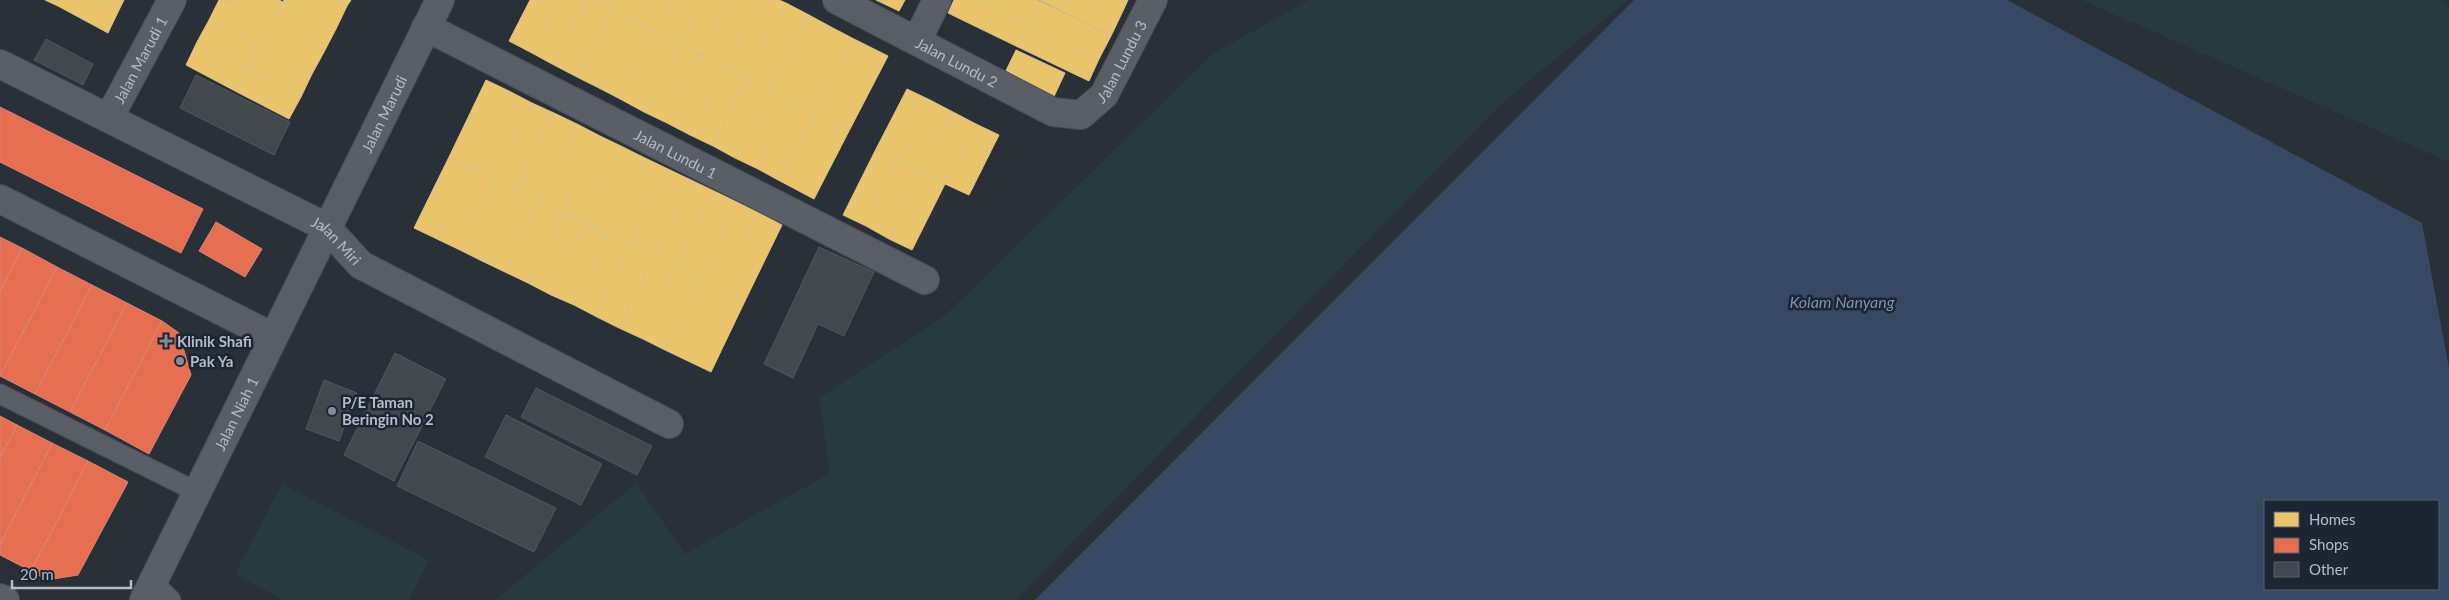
<svg xmlns="http://www.w3.org/2000/svg" width="2449" height="600" viewBox="0 0 2449 600" font-family="Lato,sans-serif">
<style>
.green{fill:#273a3e}
.water{fill:#384963;fill-rule:evenodd}
.homes{fill:#e9c46a;stroke:#d9c286}
.shops{fill:#e76f51;stroke:#d88675}
.building{fill:#444950;stroke:#52575f}
.lines{fill:none;stroke-linecap:round;stroke-linejoin:round}
.lane-casing{stroke:#484c53;stroke-width:21}
.street-casing{stroke:#484c53;stroke-width:30}
.lane{stroke:#5a5e66;stroke-width:19}
.street{stroke:#5a5e66;stroke-width:28}
.poi-dot{fill:#848b96;stroke:#1d2633;stroke-width:2}
.labels{text-anchor:middle;dominant-baseline:central;stroke-width:5;stroke-linejoin:round;paint-order:stroke}
.street-label{font-size:15px;fill:#b4bcc9;stroke:#1d2633}
.poi-label{font-size:15px;font-weight:bold;fill:#b4bcc9;stroke:#1d2633;text-anchor:start}
.water-label{font-size:16px;font-style:italic;fill:#7c92b1;stroke:#1d2633}
</style>
<rect width="100%" height="100%" fill="#2a3038"/>
<path class="green" d="M1309 0H1628L1502 103 1016 600H495L636 483 685 554 830 473 819 398 944 316 1214 53Z
M2082 0H2439L2449 5V162Z
M282 484 429 560 409 600H284L235 574Z"/>
<path class="water" d="M1634 0H2007L2422 223 2449 368V600H1035ZM2265 501H2438V589H2265Z"/>
<path class="homes" d="M45 0H61L58 6Z
M61 0H100L119 10 108 33 58 6Z
M100 0H124L119 10Z
M219 0H225L272 24 260 47 209 20Z
M225 0H279L283 2 272 24Z
M284 0H335L347 6 336 29 283 2Z
M335 0H351L347 6Z
M530 0H559L532 53 509 41Z
M559 0H587L554 65 532 53Z
M587 0H594L611 9 577 77 554 65Z
M594 0H616L611 9Z
M616 0H645L634 20 611 9Z
M645 0H673L657 32 634 20Z
M673 0H702L680 44 657 32Z
M702 0H731L702 56 680 44Z
M731 0H759L725 67 702 56Z
M759 0H779L786 3 747 79 725 67Z
M876 0H905L899 11Z
M954 0H980L1029 24 1018 47 948 13Z
M980 0H1038L1040 1 1029 24Z
M1040 0H1095L1122 13 1111 36Z
M1095 0H1128L1122 13Z
M1040 1 1111 36 1099 59 1029 24Z
M283 2 336 29 324 52 272 24Z
M786 3 809 15 770 90 747 79Z
M611 9 634 20 599 88 577 77Z
M809 15 831 27 793 102 770 90Z
M209 20 260 47 248 69 197 42Z
M634 20 657 32 622 100 599 88Z
M272 24 324 52 312 74 260 47Z
M1029 24 1099 59 1089 81 1018 47Z
M831 27 854 39 815 114 793 102Z
M657 32 680 44 644 112 622 100Z
M854 39 888 56 849 131 815 114Z
M197 42 248 69 237 92 186 65Z
M680 44 702 56 667 123 644 112Z
M260 47 312 74 301 97 248 69Z
M1016 50 1065 73 1049 107 1000 83Z
M702 56 725 67 690 135 667 123Z
M725 67 747 79 713 146 690 135Z
M248 69 301 97 289 119 237 92Z
M747 79 770 90 735 158 713 146Z
M486 80 509 91 472 168 449 157Z
M907 89 930 100 899 160 876 149Z
M770 90 793 102 758 169 735 158Z
M509 91 532 103 495 179 472 168Z
M930 100 953 112 923 172 899 160Z
M793 102 815 114 780 181 758 169Z
M532 103 554 113 517 189 495 179Z
M953 112 976 124 945 184 923 172Z
M554 113 577 124 540 201 517 189Z
M815 114 849 131 814 199 780 181Z
M577 124 600 136 563 212 540 201Z
M976 124 999 135 969 195 945 184Z
M600 136 623 147 586 223 563 212Z
M623 147 645 158 608 234 586 223Z
M876 149 899 160 866 226 843 215Z
M449 157 472 168 437 239 414 228Z
M645 158 668 169 631 245 608 234Z
M899 160 923 172 889 239 866 226Z
M472 168 495 179 460 250 437 239Z
M668 169 691 180 654 256 631 245Z
M923 172 945 184 912 250 889 239Z
M495 179 517 189 482 261 460 250Z
M691 180 714 191 677 268 654 256Z
M517 189 540 201 505 272 482 261Z
M714 191 737 202 700 278 677 268Z
M540 201 563 212 528 283 505 272Z
M737 202 760 213 723 290 700 278Z
M563 212 586 223 551 295 528 283Z
M760 213 782 225 745 301 723 290Z
M586 223 608 234 574 305 551 295Z
M608 234 631 245 597 317 574 305Z
M631 245 654 256 619 328 597 317Z
M654 256 677 268 643 339 619 328Z
M677 268 700 278 665 350 643 339Z
M700 278 723 290 688 361 665 350Z
M723 290 745 301 711 372 688 361Z"/>
<path class="shops" d="M0 107 203 209 181 253 0 162Z
M216 222 262 249 245 277 199 251Z
M0 237 22 248 0 291Z
M22 248 57 267 0 376V291Z
M57 267 92 285 35 394 0 376Z
M92 285 127 303 70 412 35 394Z
M127 303 162 321 105 430 70 412Z
M162 321 179 333 191 375 149 454 105 430Z
M0 416 17 425 0 458Z
M17 425 52 443 0 545V458Z
M52 443 88 461 31 571 0 555V545Z
M88 461 128 482 78 575 47 580 31 571Z"/>
<path class="building" d="M46 39 93 64 83 85 34 60Z
M196 75 290 122 274 155 180 108Z
M819 247 874 272 844 336 818 324 793 378 764 364Z
M395 353 446 379 394 481 344 455Z
M324 380 357 393 339 441 306 429Z
M536 388 652 446 637 475 521 417Z
M506 415 602 464 581 505 485 457Z
M418 441 556 508 534 552 397 486Z"/>
<g class="lines">
<g class="lane-casing">
<path id="lane" d="M0 394 197 492
M153 582 171 600"/>
</g>
<g class="street-casing">
<g id="street">
<path id="s1" d="M837 0 1053 112 1081 115 1104 95 1153 0"/>
<path id="s2" d="M426 27 925 280"/>
<path d="M917 41 937 0"/>
<path id="s3" d="M0 64 326 227 361 265 669 424"/>
<path id="s4" d="M109 118 172 0"/>
<path d="M0 199 273 337"/>
<path d="M0 598 5 600"/>
<path id="s5" d="M144 600 440 0"/>
</g>
</g>
<use href="#lane" class="lane"/>
<use href="#street" class="street"/>
</g>
<g class="poi-dot">
<path d="M163.5 333.5h5v5h5v5h-5v5h-5v-5h-5v-5h5z"/>
<circle cx="180" cy="361" r="5"/>
<circle cx="332" cy="411" r="5"/>
</g>
<g class="labels">
<g class="street-label">
<text stroke="none"><textPath href="#s4" startOffset="66">Jalan Marudi 1</textPath></text>
<text stroke="none"><textPath href="#s1" startOffset="340">Jalan Lundu 3</textPath></text>
<text stroke="none"><textPath href="#s1" startOffset="135">Jalan Lundu 2</textPath></text>
<text stroke="none"><textPath href="#s5" startOffset="542">Jalan Marudi</textPath></text>
<text stroke="none"><textPath href="#s2" startOffset="280">Jalan Lundu 1</textPath></text>
<text stroke="none"><textPath href="#s3" startOffset="381">Jalan Miri</textPath></text>
<text stroke="none"><textPath href="#s5" startOffset="208">Jalan Niah 1</textPath></text>
</g>
<g class="poi-label">
<text x="177" y="341">Klinik Shafi</text>
<text x="190" y="361">Pak Ya</text>
<text x="342" y="402">P/E Taman<tspan x="342" dy="17">Beringin No 2</tspan></text>
</g>
<g class="water-label">
<text x="1842" y="301">Kolam Nanyang</text>
</g>
</g>
<rect x="2264" y="500" width="175" height="90" fill="#1d2633" stroke="#59626f"/>
<rect x="2274" y="512" width="25" height="15" fill="#e9c46a" stroke="#59626f"/>
<text x="2309" y="525" font-size="15" fill="#b4bcc9">Homes</text>
<rect x="2274" y="538" width="25" height="15" fill="#e76f51" stroke="#59626f"/>
<text x="2309" y="550" font-size="15" fill="#b4bcc9">Shops</text>
<rect x="2274" y="562" width="25" height="15" fill="#444950" stroke="#59626f"/>
<text x="2309" y="575" font-size="15" fill="#b4bcc9">Other</text>
<path d="M12 580v8h119v-8" fill="none" stroke="#b4bcc9" stroke-width="2.5"/>
<text x="20" y="580" font-size="15" fill="#b4bcc9" stroke="#1d2633" stroke-width="4" paint-order="stroke">20 m</text>
</svg>
